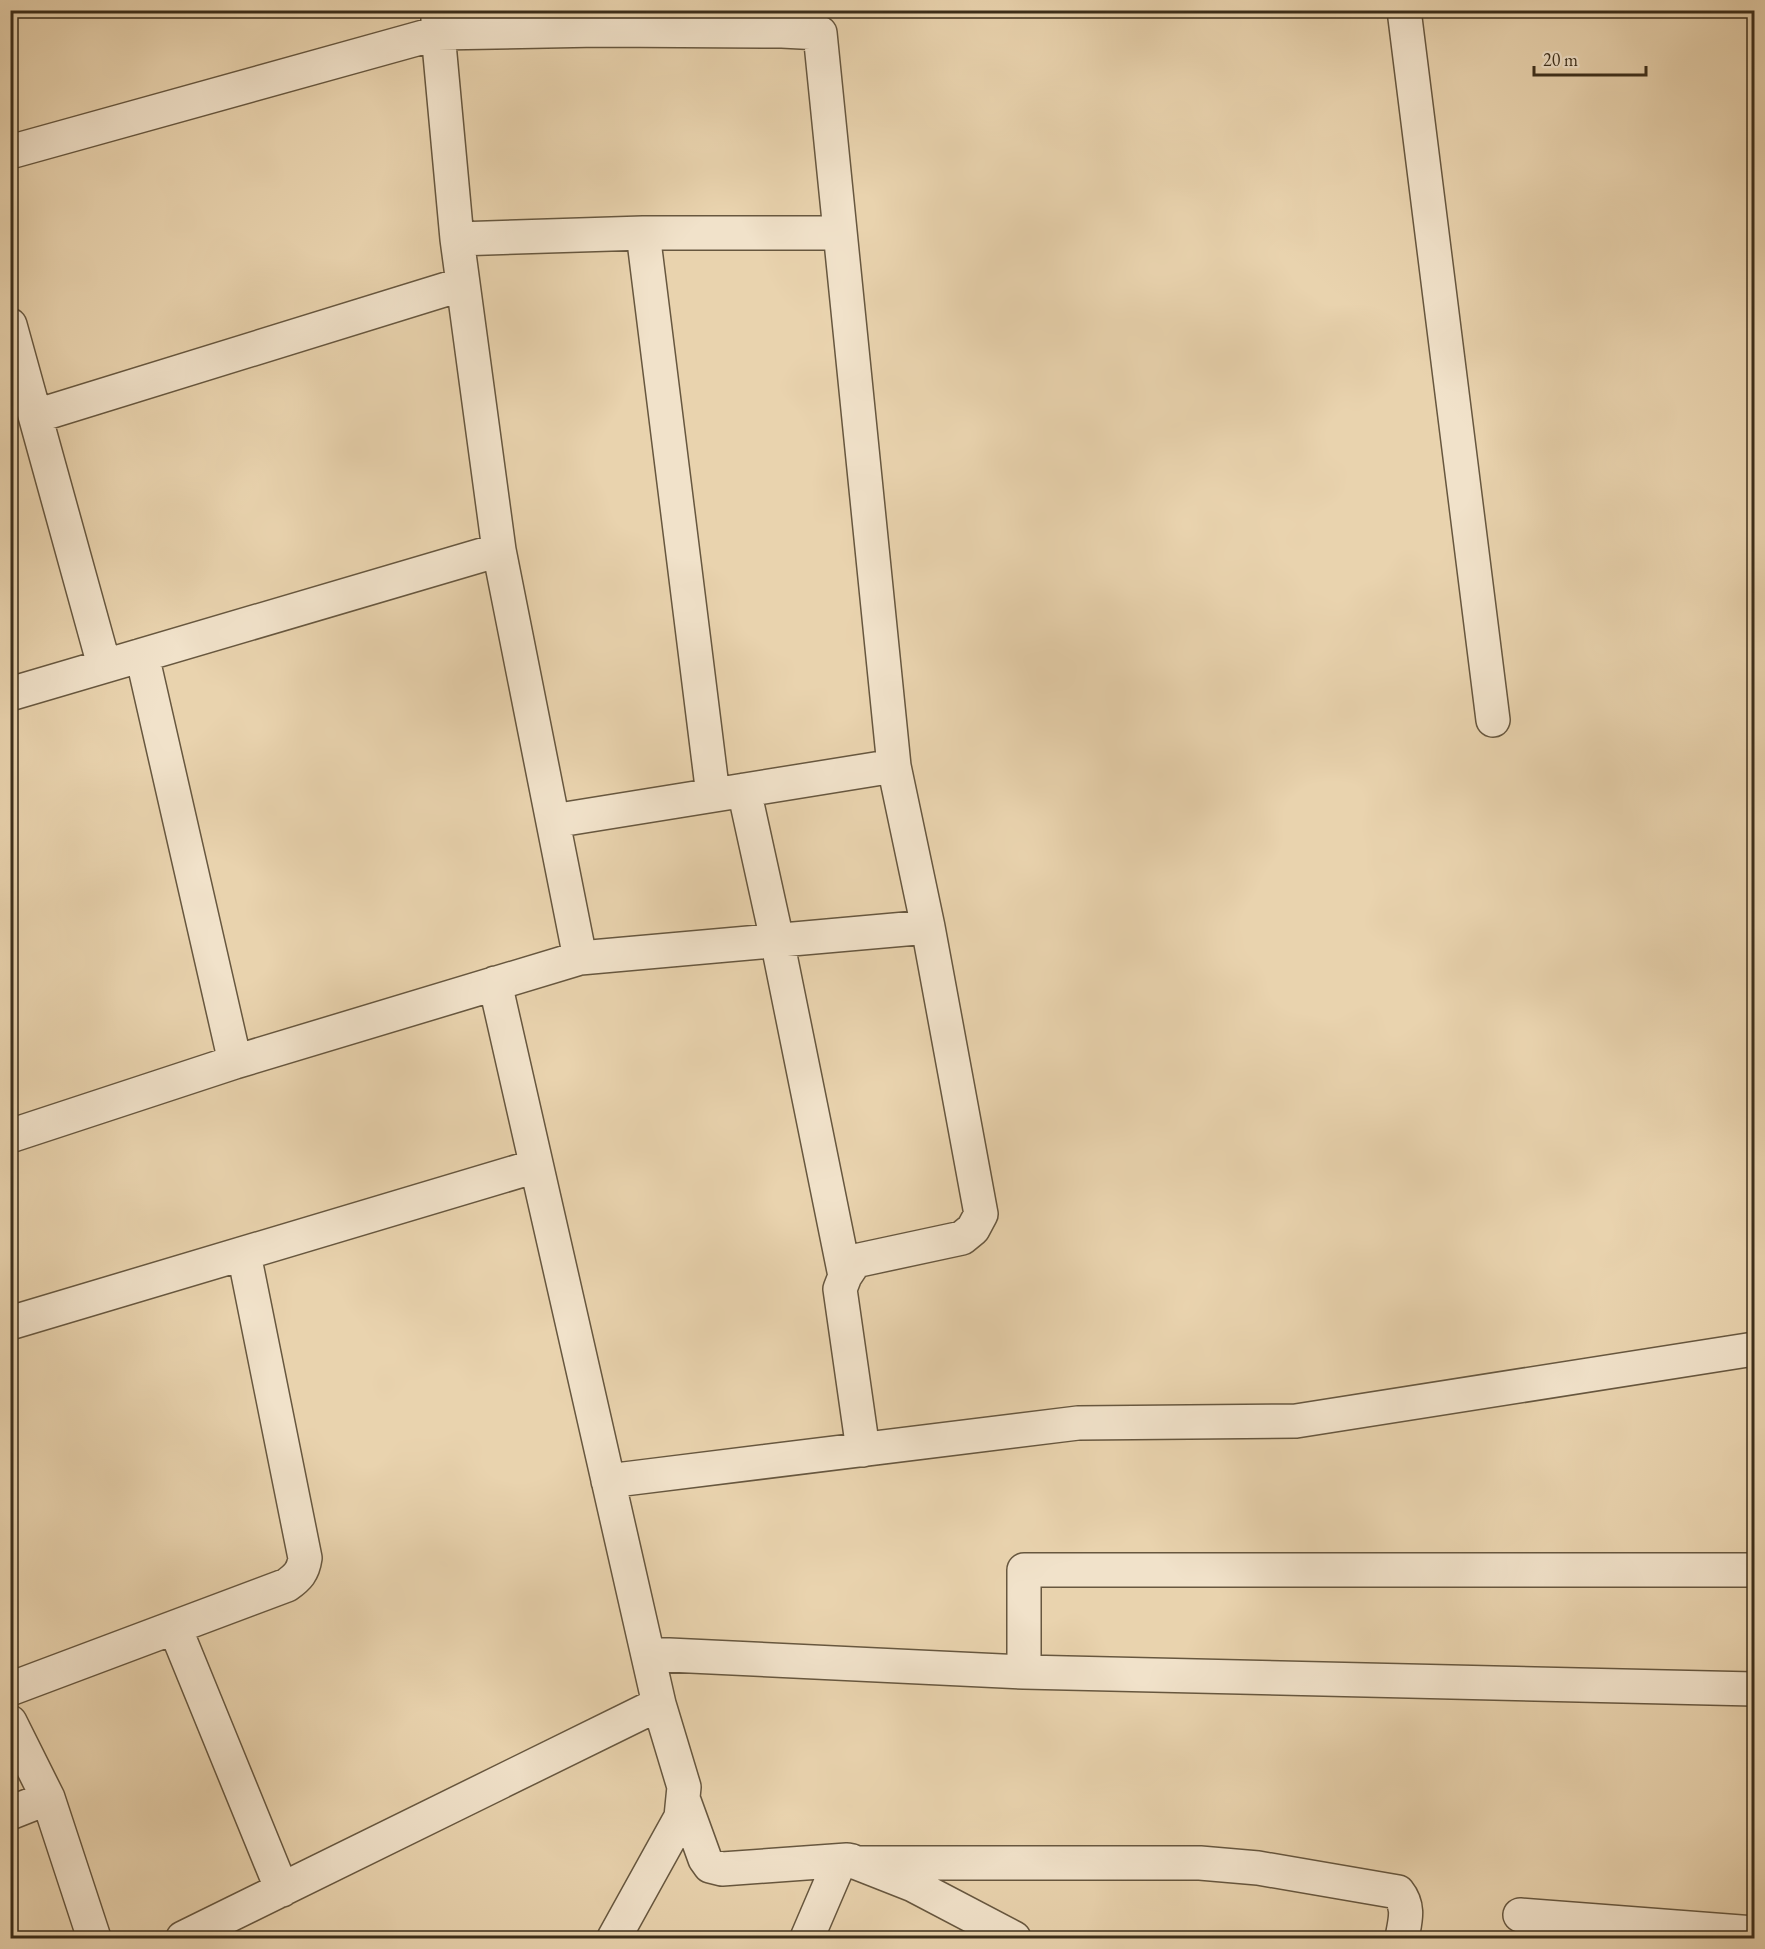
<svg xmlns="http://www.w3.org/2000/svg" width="1765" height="1949" viewBox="0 0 1765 1949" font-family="'EB Garamond',serif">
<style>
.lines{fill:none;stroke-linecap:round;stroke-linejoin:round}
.minor-casing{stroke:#67573f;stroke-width:36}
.minor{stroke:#f1e2ca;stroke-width:33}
</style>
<rect width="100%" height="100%" fill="#e9d3ae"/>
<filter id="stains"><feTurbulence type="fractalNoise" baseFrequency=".00333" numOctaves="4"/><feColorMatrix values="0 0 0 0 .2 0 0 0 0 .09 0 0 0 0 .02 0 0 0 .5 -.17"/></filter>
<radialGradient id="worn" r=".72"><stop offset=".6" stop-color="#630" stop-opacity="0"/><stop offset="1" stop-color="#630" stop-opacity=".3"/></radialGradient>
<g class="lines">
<g class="minor-casing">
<path id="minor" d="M1404 10 1493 720
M10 152 438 33 599 30 782 31V11
M643 233 713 795
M457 239 643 233H840
M10 325 104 665
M36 416 463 284
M142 655 235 1062
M10 694 499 550
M744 790 777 940 845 1276
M553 821 894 766
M580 958 928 927 894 766 820 33 782 31
M10 1136 235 1062 580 958 499 550 457 239 438 33V10
M10 1323 536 1166
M863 1450 840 1289 845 1276 855 1261 962 1238 973 1229 981 1214 928 927
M608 1481 1078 1423 1296 1421 1754 1349
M175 1628 282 1890
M648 1654 1024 1672V1570H1754
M1024 1672 1754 1689
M10 1689 287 1585C298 1577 303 1572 305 1558L244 1254
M10 1722 48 1798 94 1938
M684 1801 705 1859 710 1866 722 1869 847 1860 852 1861 913 1885 1014 1938
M10 1813 48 1798
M857 1863H1200L1258 1868 1398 1892C1410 1907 1405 1921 1402 1938
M1520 1915 1754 1933
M183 1938 659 1704 495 983
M614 1938 681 1817 684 1787 659 1704
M807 1938 840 1861"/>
</g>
<use href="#minor" class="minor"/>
</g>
<rect width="1765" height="1949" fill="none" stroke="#e9d3ae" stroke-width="36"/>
<rect x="12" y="12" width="1741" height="1925" fill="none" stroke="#3c2e1a" stroke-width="3"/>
<rect x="18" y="18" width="1729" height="1913" fill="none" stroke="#3c2e1a" stroke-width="1.5"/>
<path d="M1534 66v9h112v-9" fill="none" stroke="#3c2e1a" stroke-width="3"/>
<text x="1543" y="66" font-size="18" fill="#3c2e1a" stroke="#f1e2ca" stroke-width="4.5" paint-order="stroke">20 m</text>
<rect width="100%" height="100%" filter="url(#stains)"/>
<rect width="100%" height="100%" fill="url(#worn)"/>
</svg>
